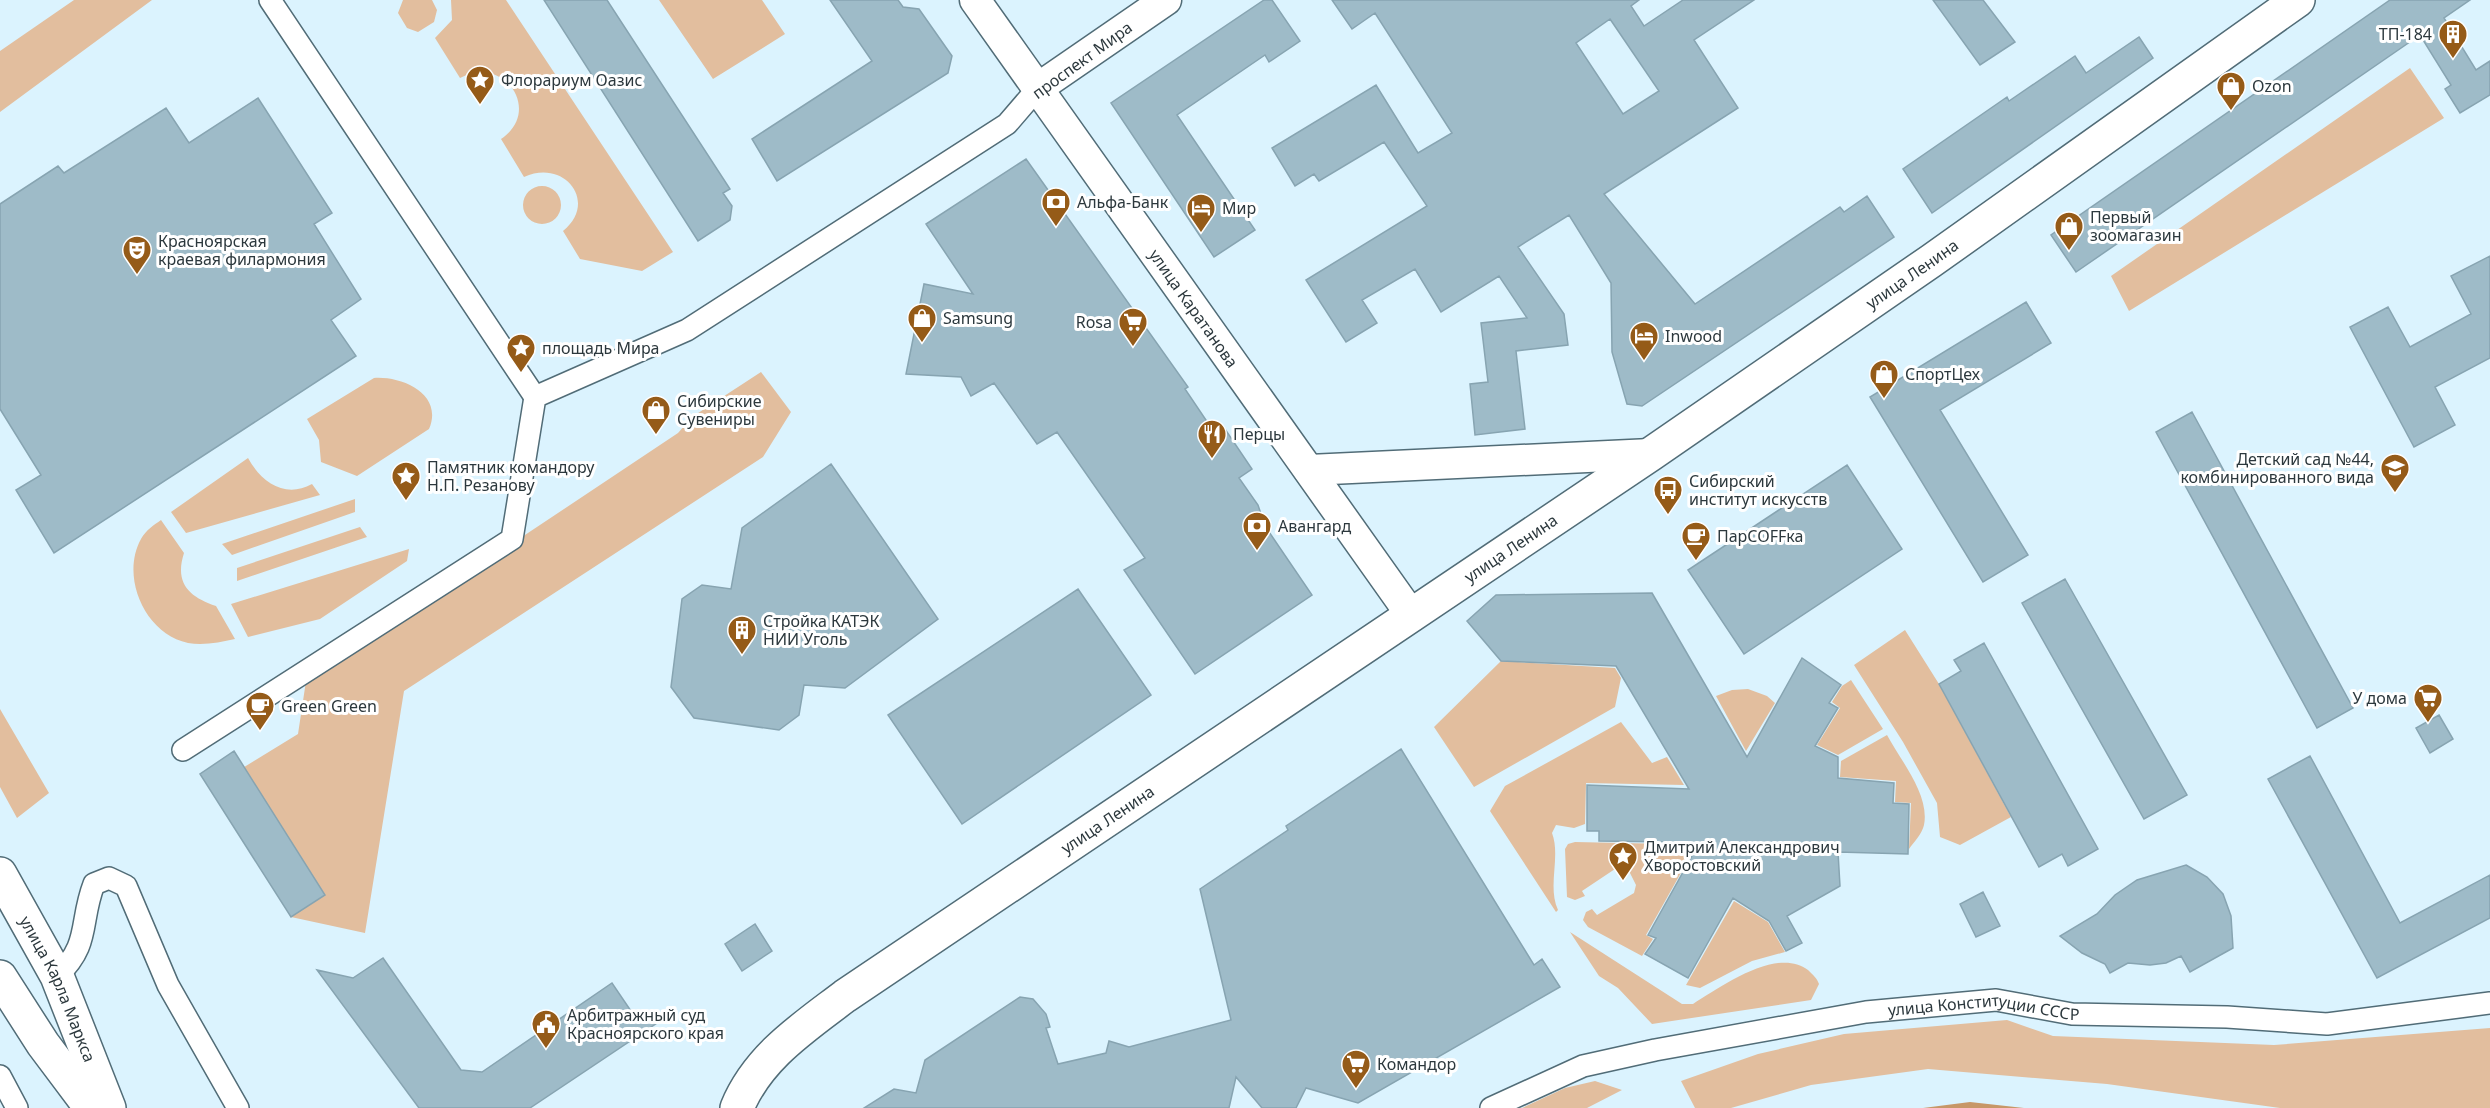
<svg xmlns="http://www.w3.org/2000/svg" width="2490" height="1108" viewBox="0 0 2490 1108" font-family="'Noto Sans',sans-serif">
<style>
.green{fill:#e2be9e}
.water{fill:#c79768}
.building{fill:#9ebbc8;stroke:#87a4b1;stroke-width:1.5;fill-rule:evenodd}
.lines{fill:none;stroke-linecap:round;stroke-linejoin:round}
.street-casing{stroke:#516c77;stroke-width:24}
.secondary-casing{stroke:#516c77;stroke-width:33}
.primary-casing{stroke:#516c77;stroke-width:36}
.street{stroke:#fff;stroke-width:21}
.secondary{stroke:#fff;stroke-width:30}
.primary{stroke:#fff;stroke-width:33}
.labels{text-anchor:middle;dominant-baseline:central;stroke-width:6;stroke-linejoin:round;paint-order:stroke}
.poi-label{font-size:16px;fill:#2c383d;stroke:#fff;text-anchor:start}
.street-label{font-size:16px;fill:#2c383d;stroke:#fff}
</style>
<rect width="100%" height="100%" fill="#dbf3fe"/>
<path class="green" d="M74 0H152L0 112V51Z
M403 0H432L437 10 434 22 418 32 407 28 398 13Z
M451 0H506L673 252 642 271 580 259 563 231C599 202 564 158 524 177L501 139C543 111 504 54 460 78L435 38 452 20Z
M659 0H762L785 34 713 79Z
M2410 68 2444 118 2129 311 2111 276Z
M523 205a19 19 0 1 1 38 0a19 19 0 1 1-38 0Z
M761 372 791 412 763 457 404 691 365 933 291 917 210 788 298 734 306 681 678 433 692 417Z
M374 378C402 376 444 394 429 429L357 476 321 462 319 440 307 419Z
M248 458C261 482 285 499 312 484L320 495 186 533 171 512Z
M355 499V512L232 555 222 544Z
M161 520 184 553C174 584 190 597 216 606L235 639C220 642 204 646 188 643 145 634 120 577 141 539 146 530 154 525 161 520Z
M360 527 367 537 237 581V568Z
M409 549 407 561 320 619 248 637 231 604Z
M1905 630 1939 684 2011 817 1960 845 1940 837 1937 803 1903 742 1854 665Z
M1501 661 1615 668 1621 678 1615 707 1474 787 1434 727Z
M1851 680 1883 729 1838 755 1817 745 1840 708 1832 702 1842 686Z
M1748 689 1767 696 1775 703 1746 751 1716 696 1732 690Z
M0 709 49 793 17 818 0 787Z
M1621 722 1652 763 1667 757 1684 785 1586 783 1585 824 1574 828 1556 825 1552 833C1561 857 1547 886 1558 910L1556 912 1490 811 1505 786Z
M1887 735C1901 761 1930 795 1924 825 1922 834 1914 842 1909 849L1911 803 1895 802 1896 781 1840 777 1841 761Z
M1575 842 1670 844 1691 855 1646 935 1653 939 1642 956 1588 927 1583 920 1586 912 1592 909 1597 915 1634 893 1636 885 1629 871 1615 869 1582 891 1585 896 1575 900 1567 897 1565 849 1568 844Z
M1734 901 1768 922 1785 952 1752 961 1700 988 1686 985Z
M1570 932 1682 1004H1693C1721 987 1777 946 1808 970 1813 975 1817 978 1819 984L1811 1000 1652 1024 1618 988 1599 976Z
M2007 1020 2053 1036 2274 1045 2490 1028V1108H2280L2107 1084 1928 1069 1811 1085 1731 1108H1695L1681 1081 1758 1054 1844 1034Z
M1595 1081 1622 1090 1587 1108H1522L1565 1088Z"/>
<path class="water" d="M1970 1102 2024 1108H1923Z"/>
<path class="building" d="M544 0H607L730 189 723 193 732 206 730 220 698 241Z
M830 0H898L903 7 919 9 952 56 948 73 777 181 752 139 872 61Z
M1264 0H1272L1300 41 1269 62 1265 55 1177 115 1255 230 1214 257 1111 103Z
M1332 0H1639L1631 6 1644 26 1683 0H1754L1694 40 1738 108 1604 194 1695 304 1840 207 1844 212 1867 196 1894 237 1642 406 1627 404 1612 352 1611 283 1569 215 1518 247 1564 314 1568 345 1516 351 1525 429 1475 435 1470 384 1488 382 1481 323 1527 318 1499 276 1441 312 1415 269 1362 300 1377 323 1346 342 1306 280 1427 206 1384 142 1319 181 1314 174 1295 186 1272 148 1376 85 1418 153 1452 133 1375 13 1352 29ZM1610 19 1659 91 1623 114 1576 43Z
M1933 0H1983L2015 42 1980 65Z
M2390 0H2470L2444 18 2476 70 2490 61V95L2460 113 2445 89 2451 85 2420 35 2076 272 2051 235Z
M2139 37 2153 58 1932 213 1903 169 2007 97 2009 101 2075 56 2086 73Z
M258 98 332 213 314 224 361 299 331 320 356 356 54 553 16 490 41 475 0 409V204L58 166 64 173 166 108 189 143Z
M1026 159 1188 387 1185 389 1214 432 1223 426 1252 469 1239 478 1258 505 1265 526 1312 595 1195 674 1124 570 1145 558 1057 432 1037 444 994 383 971 396 961 377 906 374 924 284 973 294 926 224Z
M2490 256V358L2435 387 2455 425 2414 447 2350 327 2388 307 2410 347 2471 314 2451 276Z
M2026 302 2051 343 1940 410 2028 555 1983 582 1870 397Z
M2192 412 2353 708 2317 728 2156 432Z
M831 464 938 619 845 688 804 685 799 715 779 730 694 718 671 687 682 599 702 585 731 589 742 528Z
M1847 465 1902 549 1744 654 1688 570Z
M2065 579 2187 795 2144 819 2022 603Z
M1078 589 1151 695 962 824 888 715Z
M1652 593 1747 757 1802 658 1841 685 1829 703 1838 708 1815 746 1838 757V778L1894 783 1893 803 1909 804 1908 854 1838 852 1840 886 1787 916 1802 943 1786 951 1769 921 1733 898 1688 978 1645 954 1656 938 1648 935 1693 854 1670 842 1599 841V831H1587V785L1689 789 1616 666 1501 661 1467 621 1496 595Z
M1984 643 2098 849 2068 866 2062 854 2039 867 1939 684 1961 671 1954 660Z
M2439 715 2453 739 2430 753 2416 728Z
M1401 749 1534 965 1542 959 1560 987 1358 1103 1306 1088 1296 1108H1262L1236 1077 1229 1108H864L894 1089 916 1093 925 1060 1020 997 1033 999 1046 1014 1050 1027 1046 1028 1058 1064 1106 1053 1109 1041 1129 1047 1231 1020 1200 889 1288 830 1286 826Z
M234 751 325 895 291 917 200 774Z
M2310 756 2400 923 2490 875V918L2377 978 2268 779Z
M2186 865 2207 877 2223 894 2231 916 2233 948 2190 972 2181 956 2166 963 2150 965 2128 963 2110 973 2105 964 2082 953 2060 936 2097 914 2115 895 2137 880Z
M1983 892 2000 926 1976 937 1960 904Z
M755 924 772 951 742 971 725 944Z
M383 958 461 1070 482 1072 612 983 633 1014 666 1017 530 1108H419L317 970 353 978Z"/>
<g class="lines">
<g class="street-casing">
<g id="street">
<path d="M270 0 535 397"/>
<path d="M183 750 512 539 535 397 687 330 1007 124 1038 88"/>
<path d="M57 976C91 944 79 923 94 884L109 878 126 886 168 985 238 1108"/>
<path d="M0 1076 17 1108"/>
<path id="s1" d="M1491 1108 1583 1066 1655 1050 1866 1012 1996 1000 2072 1014 2227 1017 2327 1024 2490 1003"/>
</g>
</g>
<g class="secondary-casing">
<g id="secondary">
<path id="s2" d="M975 0 1412 616"/>
<path d="M1038 88 1166 0"/>
<path d="M1309 470 1651 454"/>
</g>
</g>
<g class="primary-casing">
<g id="primary">
<path id="s3" d="M0 874 57 976 109 1108"/>
<path d="M0 977 43 1044 91 1108"/>
<path id="s4" d="M737 1108C758 1057 803 1028 845 996L1651 454 1931 261 2298 0"/>
</g>
</g>
<use href="#street" class="street"/>
<use href="#secondary" class="secondary"/>
<use href="#primary" class="primary"/>
</g>
<defs>
<g id="building-pin" transform="scale(1.5)"><path d="M0 17L-7.5 6A9.5 9.5 0 1 1 7.5 6Z" fill="#955b18" stroke="#fff"/><path d="M-4-6H4V6H1V3H-1V6H-4ZM-2.5-4.3h1.7v1.8h-1.7ZM.8-4.3h1.7v1.8H.8ZM-2.5-1h1.7V.8h-1.7ZM.8-1h1.7V.8H.8Z" fill="#fff"/></g>
<g id="sight-pin" transform="scale(1.5)"><path d="M0 17L-7.5 6A9.5 9.5 0 1 1 7.5 6Z" fill="#955b18" stroke="#fff"/><path d="M0-6L1.8-2.2L6-1.7L2.9 1.2L3.7 5.4L0 3.3L-3.7 5.4L-2.9 1.2L-6-1.7L-1.8-2.2Z" fill="#fff"/></g>
<g id="shop-pin" transform="scale(1.5)"><path d="M0 17L-7.5 6A9.5 9.5 0 1 1 7.5 6Z" fill="#955b18" stroke="#fff"/><path d="M-5-2.5h2.3a2.7 3.5 0 0 1 5.4 0H5L5.5 6h-11ZM-1.5-2.5h3a1.5 2.3 0 0 0-3 0Z" fill="#fff"/></g>
<g id="bank-pin" transform="scale(1.5)"><path d="M0 17L-7.5 6A9.5 9.5 0 1 1 7.5 6Z" fill="#955b18" stroke="#fff"/><path d="M-6-4H6V4H-6ZM0-2.3a2.3 2.3 0 1 0 0 4.6a2.3 2.3 0 1 0 0-4.6Z" fill="#fff"/></g>
<g id="hotel-pin" transform="scale(1.5)"><path d="M0 17L-7.5 6A9.5 9.5 0 1 1 7.5 6Z" fill="#955b18" stroke="#fff"/><path d="M-6-4.5h1.5V1H6V5H4.5V3h-9V5H-6ZM-4 0a1.8 1.8 0 1 1 3.6 0ZM.5 0V-2.5h3Q6-2.5 6 0Z" fill="#fff"/></g>
<g id="theatre-pin" transform="scale(1.5)"><path d="M0 17L-7.5 6A9.5 9.5 0 1 1 7.5 6Z" fill="#955b18" stroke="#fff"/><path d="M-5-5.5Q0-4 5-5.5V0Q5 5 0 6Q-5 5-5 0ZM-3.3-2.5H-1v1.5H-3.3ZM1-2.5H3.3v1.5H1ZM-2.8 1Q0 5.5 2.8 1Z" fill="#fff"/></g>
<g id="supermarket-pin" transform="scale(1.5)"><path d="M0 17L-7.5 6A9.5 9.5 0 1 1 7.5 6Z" fill="#955b18" stroke="#fff"/><path d="M-6-5.5h2.5l.6 2H6L4.5 2H-2.5L-4.4-4H-6ZM-1.5 3.2a1.3 1.3 0 1 0 .1 0ZM3 3.2a1.3 1.3 0 1 0 .1 0Z" fill="#fff"/></g>
<g id="restaurant-pin" transform="scale(1.5)"><path d="M0 17L-7.5 6A9.5 9.5 0 1 1 7.5 6Z" fill="#955b18" stroke="#fff"/><path d="M-5-6h1v4h1v-4h1v4h1v-4h1v5L-1.5 .5V6h-2V.5L-5-1ZM5-6V6H3V1.5H1.5Q1.5-4 5-6Z" fill="#fff"/></g>
<g id="school-pin" transform="scale(1.5)"><path d="M0 17L-7.5 6A9.5 9.5 0 1 1 7.5 6Z" fill="#955b18" stroke="#fff"/><path d="M0-5L7-2L0 1L-7-2ZM-4 1L0 2.5L4 1V4Q0 6-4 4Z" fill="#fff"/></g>
<g id="bus-pin" transform="scale(1.5)"><path d="M0 17L-7.5 6A9.5 9.5 0 1 1 7.5 6Z" fill="#955b18" stroke="#fff"/><path d="M-5-6H5V4H4V6H2V4H-2V6H-4V4H-5ZM-3.5-4V0h7V-4ZM-3.5 1.2v1.5H-2V1.2ZM2 1.2v1.5H3.5V1.2Z" fill="#fff"/></g>
<g id="cafe-pin" transform="scale(1.5)"><path d="M0 17L-7.5 6A9.5 9.5 0 1 1 7.5 6Z" fill="#955b18" stroke="#fff"/><path d="M-5.5-4.5H6V0H3Q3 3.5 0 3.5H-2.5Q-5.5 3.5-5.5 0ZM3-3.2v2h1.7v-2ZM-6 4.5H4V6H-6Z" fill="#fff"/></g>
<g id="civic-pin" transform="scale(1.5)"><path d="M0 17L-7.5 6A9.5 9.5 0 1 1 7.5 6Z" fill="#955b18" stroke="#fff"/><path d="M-.6-6.5H3V-4.5H.6V-3L4-1V1h2V6H-6V1h2V-1L-.6-3ZM-1.2 2.5V6h2.4V2.5Z" fill="#fff"/></g>
</defs>
<g fill-rule="evenodd">
<use href="#building-pin" x="2453" y="34"/>
<use href="#sight-pin" x="480" y="80"/>
<use href="#shop-pin" x="2231" y="86"/>
<use href="#bank-pin" x="1056" y="202"/>
<use href="#hotel-pin" x="1201" y="208"/>
<use href="#shop-pin" x="2069" y="226"/>
<use href="#theatre-pin" x="137" y="250"/>
<use href="#shop-pin" x="922" y="318"/>
<use href="#supermarket-pin" x="1133" y="322"/>
<use href="#hotel-pin" x="1644" y="336"/>
<use href="#sight-pin" x="521" y="348"/>
<use href="#shop-pin" x="1884" y="374"/>
<use href="#shop-pin" x="656" y="410"/>
<use href="#restaurant-pin" x="1212" y="434"/>
<use href="#school-pin" x="2395" y="468"/>
<use href="#sight-pin" x="406" y="476"/>
<use href="#bus-pin" x="1668" y="490"/>
<use href="#bank-pin" x="1257" y="526"/>
<use href="#cafe-pin" x="1696" y="536"/>
<use href="#building-pin" x="742" y="630"/>
<use href="#supermarket-pin" x="2428" y="698"/>
<use href="#cafe-pin" x="260" y="706"/>
<use href="#sight-pin" x="1623" y="856"/>
<use href="#civic-pin" x="546" y="1024"/>
<use href="#supermarket-pin" x="1356" y="1064"/>
</g>
<g class="labels">
<g class="poi-label">
<text x="2432" y="34" text-anchor="end">ТП-184</text>
<text x="501" y="80">Флорариум Оазис</text>
<text x="2252" y="86">Ozon</text>
<text x="1077" y="202">Альфа-Банк</text>
<text x="1222" y="208">Мир</text>
<text x="2090" y="217">Первый<tspan x="2090" dy="18">зоомагазин</tspan></text>
<text x="158" y="241">Красноярская<tspan x="158" dy="18">краевая филармония</tspan></text>
<text x="943" y="318">Samsung</text>
<text x="1112" y="322" text-anchor="end">Rosa</text>
<text x="1665" y="336">Inwood</text>
<text x="542" y="348">площадь Мира</text>
<text x="1905" y="374">СпортЦех</text>
<text x="677" y="401">Сибирские<tspan x="677" dy="18">Сувениры</tspan></text>
<text x="1233" y="434">Перцы</text>
<text x="2374" y="459" text-anchor="end">Детский сад №44,<tspan x="2374" dy="18">комбинированного вида</tspan></text>
<text x="427" y="467">Памятник командору<tspan x="427" dy="18">Н.П. Резанову</tspan></text>
<text x="1689" y="481">Сибирский<tspan x="1689" dy="18">институт искусств</tspan></text>
<text x="1278" y="526">Авангард</text>
<text x="1717" y="536">ПарCOFFка</text>
<text x="763" y="621">Стройка КАТЭК<tspan x="763" dy="18">НИИ Уголь</tspan></text>
<text x="2407" y="698" text-anchor="end">У дома</text>
<text x="281" y="706">Green Green</text>
<text x="1644" y="847">Дмитрий Александрович<tspan x="1644" dy="18">Хворостовский</tspan></text>
<text x="567" y="1015">Арбитражный суд<tspan x="567" dy="18">Красноярского края</tspan></text>
<text x="1377" y="1064">Командор</text>
</g>
<g class="street-label">
<text transform="translate(1082 60) rotate(-36)">проспект Мира</text>
<text stroke="none"><textPath href="#s4" startOffset="1446">улица Ленина</textPath></text>
<text stroke="none"><textPath href="#s2" startOffset="378">улица Каратанова</textPath></text>
<text stroke="none"><textPath href="#s4" startOffset="960">улица Ленина</textPath></text>
<text stroke="none"><textPath href="#s4" startOffset="474">улица Ленина</textPath></text>
<text stroke="none"><textPath href="#s3" startOffset="129">улица Карла Маркса</textPath></text>
<text stroke="none"><textPath href="#s1" startOffset="508">улица Конституции СССР</textPath></text>
</g>
</g>
</svg>
